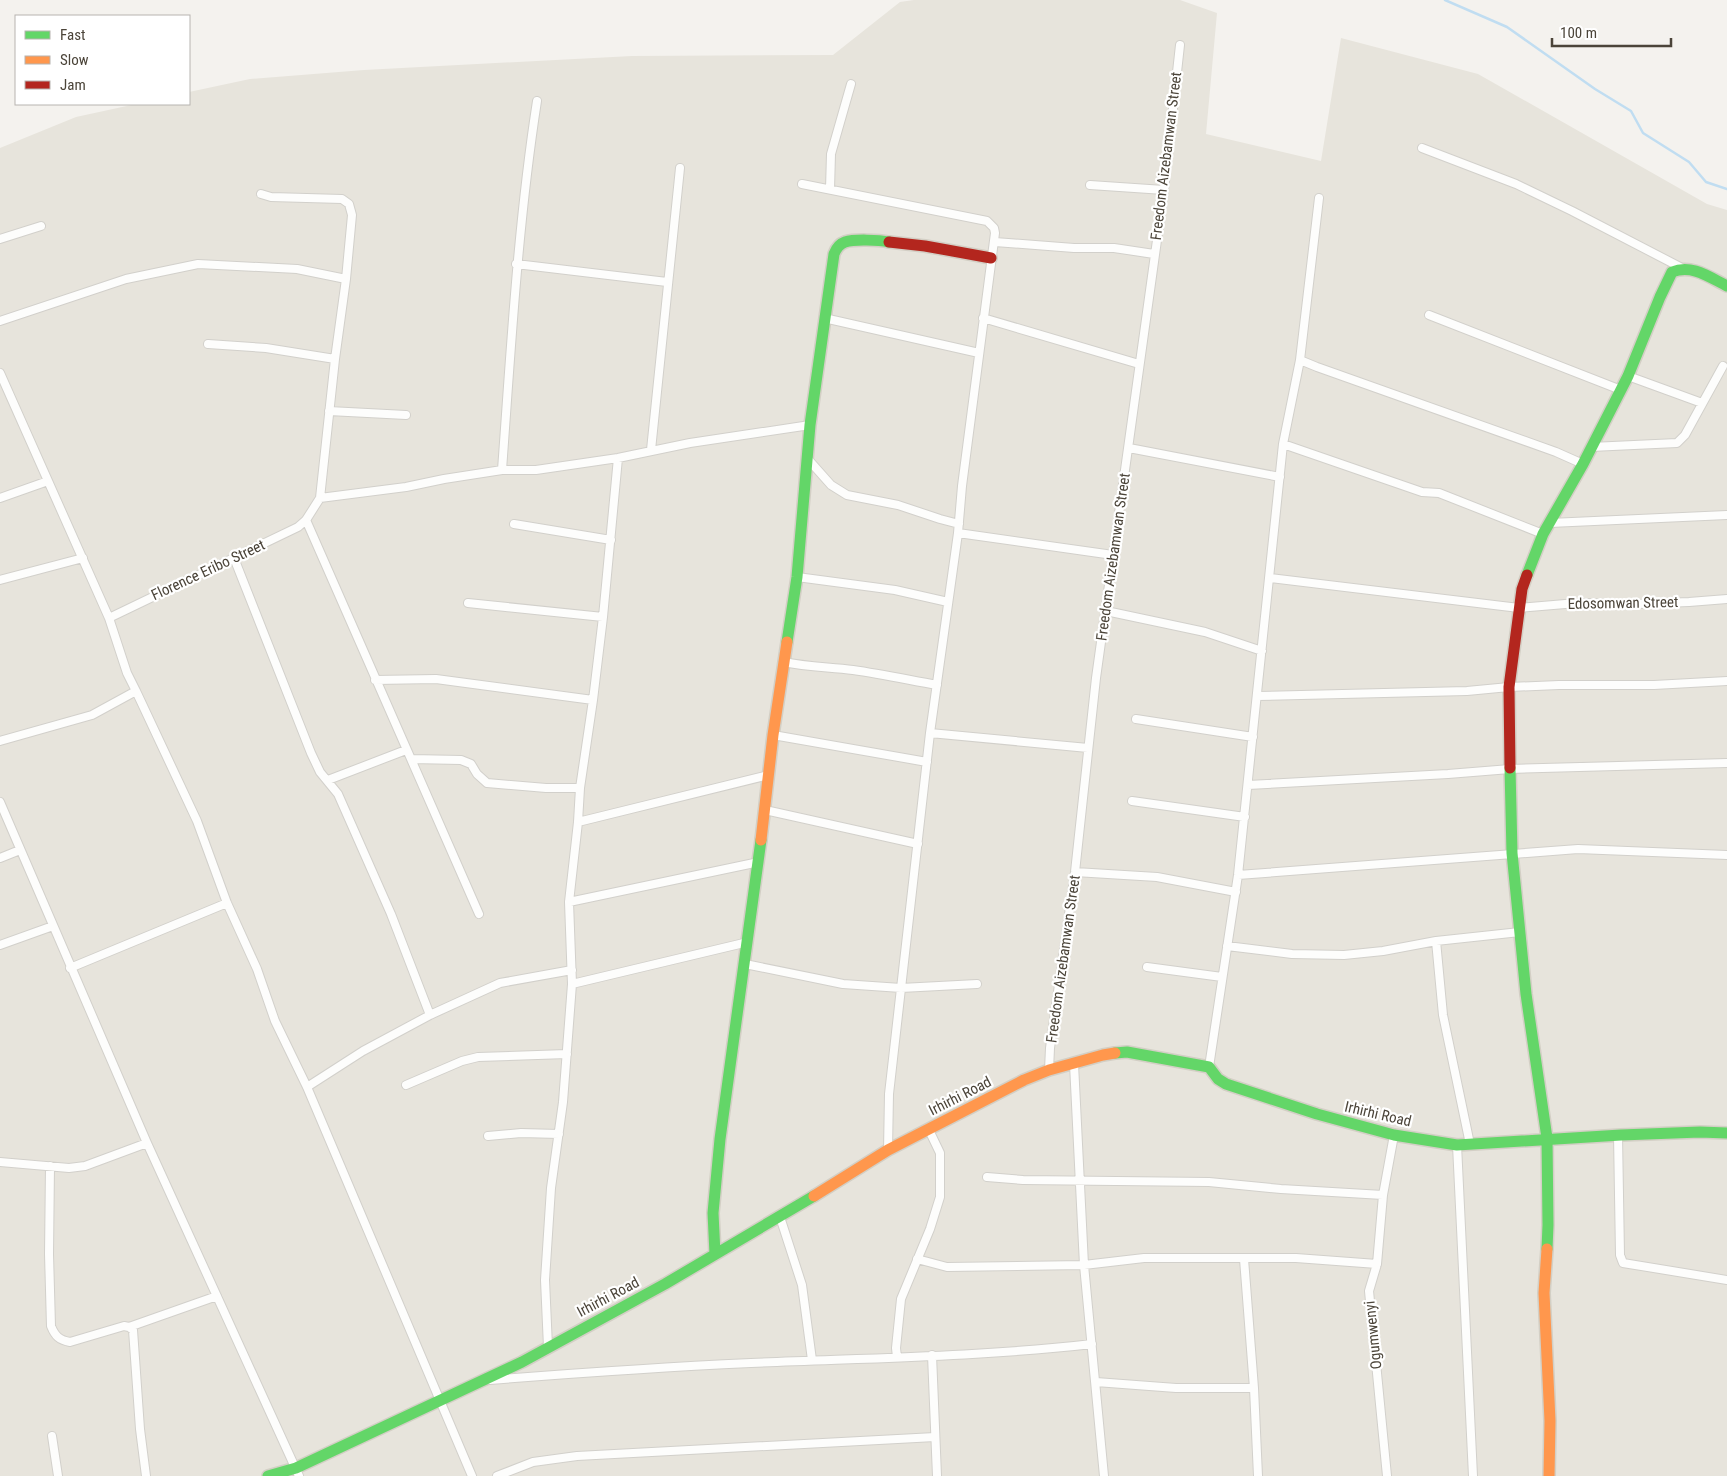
<svg xmlns="http://www.w3.org/2000/svg" width="1727" height="1476" viewBox="0 0 1727 1476" font-family="'Roboto Condensed',sans-serif">
<style>
.residential{fill:#e7e4dc}
.lines{fill:none;stroke-linecap:round;stroke-linejoin:round}
.stream{stroke:#c0ddf1;stroke-width:2.5}
.street-casing{stroke:#d2d0cb;stroke-width:10}
.fast-casing{stroke:#d3cfc5;stroke-width:14}
.slow-casing{stroke:#d3cfc5;stroke-width:14}
.jam-casing{stroke:#d3cfc5;stroke-width:14}
.street{stroke:#fdfdfc;stroke-width:8}
.fast{stroke:#63d668;stroke-width:11}
.slow{stroke:#ff974d;stroke-width:11}
.jam{stroke:#b3261e;stroke-width:11}
.labels{text-anchor:middle;dominant-baseline:central;stroke-width:4.5;stroke-linejoin:round;paint-order:stroke}
.street-label{font-size:15px;fill:#4b4439;stroke:#fff}
</style>
<rect width="100%" height="100%" fill="#f4f2ee"/>
<path class="residential" d="M914 0H1180L1217 13 1206 134 1321 161 1341 38 1478 74 1707 204 1727 210V1476H0V148L76 117 136 104H189V92L250 79 364 70 632 56 833 55 900 2Z"/>
<g class="lines">
<path class="stream" d="M1445 0 1507 27 1595 89 1631 111 1643 133 1689 162 1706 182 1727 189"/>
<g class="street-casing">
<path id="street" d="M1422 148 1516 184 1572 211 1682 268
M802 184 987 221 994 228 995 233 962 486 958 533 930 733 889 1094 888 1150
M1090 185 1164 190
M830 189 831 154 851 84
M261 194 271 197 342 199 349 204 352 215 346 279 335 359 320 498
M0 239 41 226
M995 242 1074 248H1114L1154 254
M516 264 667 282
M1429 315 1621 390
M824 318 979 353
M983 318 1139 364
M0 321 126 279 198 264 297 269 346 279
M208 344 266 348 335 359
M1300 360 1317 367 1556 452 1583 464
M0 373 109 618 127 673 136 691 92 715 0 741
M1628 376 1702 403
M329 411 406 415
M1283 444 1422 492 1439 493 1543 534
M1591 447 1677 443 1685 435 1723 366
M1129 448 1280 477
M651 450 680 168
M807 458 831 485 847 495 898 505 940 519 959 524
M502 470C511 347 518 223 537 101
M0 498 48 481
M306 520 411 759 461 760 471 764 477 774 487 783 546 788H580
M1550 523 1727 515
M514 524 611 540
M958 533 1113 555
M234 558 311 753 320 772 338 794 391 914 430 1015
M797 577 895 590 948 602
M1270 578 1519 608 1577 603 1637 604 1689 602 1727 599
M0 580 83 558
M468 603 603 617
M1106 611 1205 632 1262 651
M109 618 298 527 306 520 320 498 406 487 444 479 502 470H536L618 458 690 443 810 425
M784 662C807 667 830 667 853 670 881 674 909 680 937 685
M375 680 436 679 593 700
M136 691 197 821 227 903 257 969 275 1021 307 1087 472 1476
M1257 696 1467 691 1509 687 1559 685H1654L1727 681
M1136 719 1253 737
M930 733 1088 748
M773 735 927 762
M411 759 479 914
M328 780 406 750
M1248 785 1448 774 1510 769 1727 763
M1132 801 1245 817
M0 802 147 1143 299 1476
M765 810 918 844
M578 822 769 775
M0 858 20 850
M1075 872 1157 877 1236 892
M1238 875 1578 849 1727 855
M569 902 759 862
M1436 941 1443 1015 1470 1144
M0 945 53 926
M1227 946 1292 954 1344 955 1383 951 1436 941 1520 932
M745 964 843 984 901 988 977 984
M1147 967 1222 977
M70 968 227 903
M572 984 748 942
M1074 1064 1084 1265 1104 1476
M1209 1067 1238 875 1283 444 1300 360 1319 198
M1049 1070 1050 1048 1075 872 1096 678 1164 190 1180 45
M406 1085 462 1061 478 1057 567 1054
M307 1087 363 1051 430 1015 500 983 572 970
M1618 1135 1620 1255 1623 1263 1727 1280
M488 1136 521 1133 559 1134
M1457 1145 1473 1476
M0 1162 69 1168 85 1166 147 1143
M50 1166 49 1254 51 1326C55 1336 59 1340 70 1342L124 1326 129 1327 133 1330 140 1429 146 1476
M987 1177 1023 1180 1209 1182 1281 1189 1383 1195
M780 1217 802 1285 812 1360
M917 1259 947 1267 1084 1265 1144 1258H1296L1377 1264
M1244 1259 1254 1388 1258 1476
M129 1327 217 1296
M548 1347 545 1280 551 1188 563 1102 572 984 569 902 578 822 580 788 593 700 603 617 618 458
M932 1355 937 1476
M897 1357 896 1348 901 1299 930 1229 940 1197V1153L928 1128
M490 1380C577 1373 664 1367 751 1363 865 1358 979 1357 1092 1344
M1096 1382 1176 1388H1254
M52 1436 58 1476
M497 1476 533 1462 577 1456 935 1437
M1387 1476 1369 1291 1377 1264 1383 1195 1394 1135"/>
</g>
<g class="fast-casing">
<path id="fast" d="M1527 575 1543 534 1583 464 1628 376 1660 297 1672 272C1692 264 1709 277 1727 286
M787 642 797 577 810 425 834 254C836 249 839 244 845 242 854 239 879 240 889 242
M1510 768 1512 853 1526 994 1547 1138 1548 1225 1547 1249
M1115 1053 1127 1052 1209 1067 1218 1079 1226 1084 1317 1114 1394 1135 1457 1145 1621 1135 1700 1132 1727 1133
M715 1254 713 1213 720 1139 761 840
M268 1476 296 1468 522 1362 665 1284 814 1196"/>
</g>
<g class="slow-casing">
<path id="slow" d="M761 840 773 735 787 642
M814 1196 888 1150 1024 1080 1049 1070 1103 1055 1115 1053
M1547 1249 1544 1293 1550 1421 1549 1476"/>
</g>
<g class="jam-casing">
<path id="jam" d="M889 242 925 246 991 258
M1510 768 1509 687 1522 589 1527 575"/>
</g>
<use href="#street" class="street"/>
<use href="#fast" class="fast"/>
<use href="#slow" class="slow"/>
<use href="#jam" class="jam"/>
</g>
<g class="labels">
<g class="street-label">
<text transform="translate(1166 156) rotate(-83)">Freedom Aizebamwan Street</text>
<text transform="translate(1113 557) rotate(-82)">Freedom Aizebamwan Street</text>
<text transform="translate(208 570) rotate(-25)">Florence Eribo Street</text>
<text transform="translate(1623 603) rotate(-1)">Edosomwan Street</text>
<text transform="translate(1063 959) rotate(-82)">Freedom Aizebamwan Street</text>
<text transform="translate(960 1096) rotate(-27)">Irhirhi Road</text>
<text transform="translate(1378 1114) rotate(13)">Irhirhi Road</text>
<text transform="translate(608 1297) rotate(-28)">Irhirhi Road</text>
<text transform="translate(1373 1335) rotate(-96)">Ogumwenyi</text>
</g>
</g>
<rect x="15" y="15" width="175" height="90" fill="#ffffff" stroke="#b7b4b0"/>
<rect x="25" y="31" width="25" height="8" fill="#63d668" stroke="#b7b4b0"/>
<text x="60" y="40" font-size="15" fill="#4b4439">Fast</text>
<rect x="25" y="56" width="25" height="8" fill="#ff974d" stroke="#b7b4b0"/>
<text x="60" y="65" font-size="15" fill="#4b4439">Slow</text>
<rect x="25" y="81" width="25" height="8" fill="#b3261e" stroke="#b7b4b0"/>
<text x="60" y="90" font-size="15" fill="#4b4439">Jam</text>
<path d="M1552 38v8h119v-8" fill="none" stroke="#4b4439" stroke-width="2.5"/>
<text x="1560" y="38" font-size="15" fill="#4b4439" stroke="#ffffff" stroke-width="4" paint-order="stroke">100 m</text>
</svg>
